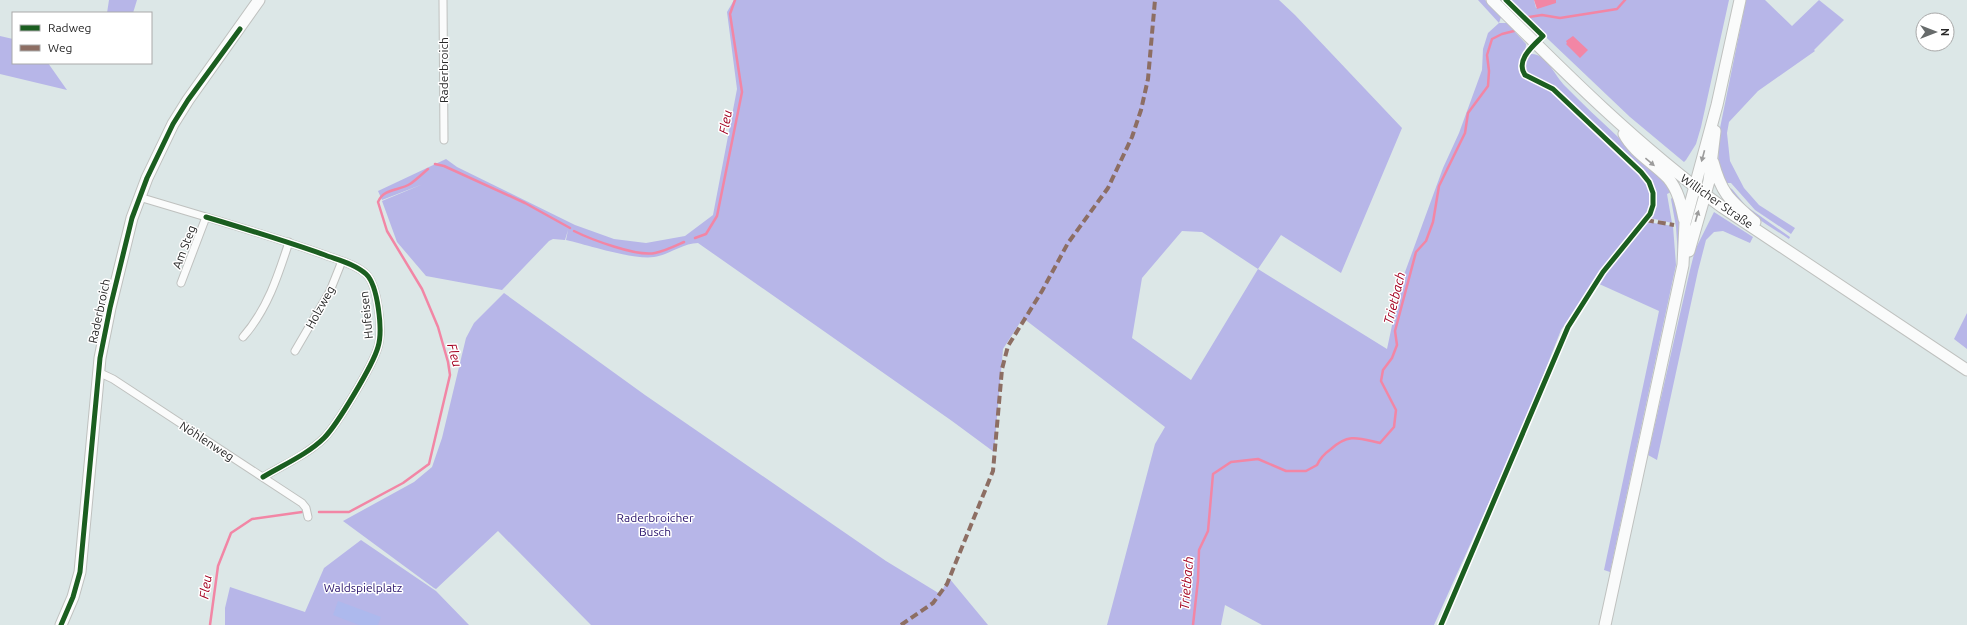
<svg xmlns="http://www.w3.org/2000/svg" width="1967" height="625" viewBox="0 0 1967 625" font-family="Ubuntu,sans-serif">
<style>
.green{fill:#b7b6e8;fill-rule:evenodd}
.pitch{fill:#adb9ed}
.water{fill:#f286a5}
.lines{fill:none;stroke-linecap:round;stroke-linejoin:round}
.stream{stroke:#f286a5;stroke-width:2.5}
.street-casing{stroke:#bfc1bf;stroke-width:9}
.secondary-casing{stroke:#bfc1bf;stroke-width:13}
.street{stroke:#fafbfb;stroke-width:7}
.secondary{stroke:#fafbfb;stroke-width:11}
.quiet{stroke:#8d6e63;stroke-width:4;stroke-dasharray:8 4;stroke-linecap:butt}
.cycleway-casing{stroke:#fff;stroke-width:8}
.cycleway{stroke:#1b5e20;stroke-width:5}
.oneway{fill:#9c9c9c}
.labels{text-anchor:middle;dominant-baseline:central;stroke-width:3;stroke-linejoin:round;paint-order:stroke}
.street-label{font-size:12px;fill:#282828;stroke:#fff}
.park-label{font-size:12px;fill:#28126b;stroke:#fff}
.water-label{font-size:13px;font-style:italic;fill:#a30020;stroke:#fff}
</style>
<rect width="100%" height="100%" fill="#dce7e7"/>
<path class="green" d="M109 0H137L133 13H107Z
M734 0H1279L1295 15 1402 128 1341 273 1281 235 1258 269 1387 349 1401 283 1443 168 1459 133 1482 70 1483 49 1488 33 1499 23 1478 0H1485L1501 17 1499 23H1507L1526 44C1526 56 1515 62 1521 75L1548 88 1557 95 1642 175 1650 190 1652 198 1649 211 1642 223 1611 258 1561 330 1522 429 1434 625H1262L1225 605 1221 625H1107L1155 444 1165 427 1023 318 1003 349 994 452 952 421 698 243C683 243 669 255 654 257 633 260 588 245 566 240L568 230 565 240 553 239 549 241 502 290 426 276 397 242 382 201 423 184 382 200 378 191 446 159 457 167 575 225 614 239 646 243 685 236 713 215 737 89 727 12ZM1182 231 1202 232 1258 269 1191 380 1132 338 1142 278Z
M1507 0H1534L1536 8 1556 2V0H1729L1701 127 1696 144 1686 160 1684 162 1630 117Z
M1746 0H1765L1792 26 1819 0 1844 20 1814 50 1815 51 1758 91 1729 122 1727 133 1730 161 1744 188 1759 205 1795 228 1791 234 1755 210 1731 183H1723L1718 162 1720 128Z
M0 36 13 39V63H48L67 90 0 74Z
M1531 54C1546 53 1555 76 1565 86 1600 122 1639 154 1673 191L1667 194 1672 223 1650 218C1659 201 1654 187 1644 172L1557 90 1526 71 1525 59Z
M1728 187 1732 189 1746 206 1790 237 1789 239C1765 223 1743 212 1728 187Z
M1674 195 1680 213 1678 256 1676 227 1671 199Z
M1714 212 1753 237 1750 243 1723 231 1714 232 1706 240 1698 271 1657 460 1648 455 1690 270 1695 250Z
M1647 222 1673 226 1676 265 1610 572 1604 570 1659 311 1597 283 1617 256Z
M504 293 645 395 886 561 940 594 949 578 988 625H591L498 531 436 589 434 588 343 521 414 482 432 467 442 438 466 338 474 323Z
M1967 313V349L1954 339Z
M361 540 436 591 469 625H225V608L230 587 305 612 324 568Z"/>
<path class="pitch" d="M338 601 381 617 378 625H359L333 615Z"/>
<path class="water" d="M1534 0H1556V3L1537 9Z
M1573 36 1588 50 1580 58 1566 44 1567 43 1566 41Z"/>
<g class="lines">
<path class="stream" d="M1529 17 1542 15 1560 18 1617 9 1625 0
M435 164 444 166 525 203 570 228
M574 231C590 239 637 257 655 253 665 251 675 246 684 242
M695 238 706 234 717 216 742 92 730 14 735 0
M319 512H349L403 483 429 464 450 375 448 362 438 327 422 289 387 231 378 202C384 188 399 191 410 184 416 180 422 174 428 169
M210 625 218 566 231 533 252 519 302 512
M1193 625 1198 580 1199 550 1208 531 1213 474 1231 462 1258 459 1286 471H1306L1317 465C1320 458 1324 454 1331 449 1349 433 1358 438 1380 443L1394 427 1396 410 1381 381 1383 370 1392 358 1397 345 1395 331 1416 252 1426 241 1433 222 1439 186 1465 133 1468 113 1488 86 1489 71 1487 55 1492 39 1502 34 1514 31"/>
<g class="street-casing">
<path id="street" d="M443 0 444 140
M139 197 206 217 181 283
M206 217C246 229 286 241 325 255 338 260 355 264 366 274 378 285 383 331 378 347 373 365 337 425 324 438 308 454 283 465 263 477
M243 337C267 310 278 276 289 242
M295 351 330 291 342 261
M98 372 113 379 302 503 306 508 308 517"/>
</g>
<g class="secondary-casing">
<path id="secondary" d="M1492 0C1565 73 1638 146 1722 207L1967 370
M1624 134C1634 153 1654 163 1668 178 1678 190 1681 204 1684 219
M1713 162C1722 195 1730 200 1755 222
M1689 251 1709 181 1715 131
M61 625 73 597 80 572 100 358 110 308 132 218 147 178 173 124 188 100 259 0
M1605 625 1683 265 1685 223 1717 105 1740 0"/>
</g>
<use href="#street" class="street"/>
<use href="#secondary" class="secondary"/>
<path class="quiet" d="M1646 220 1674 225
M901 625 933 603 947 584 993 471 1002 369 1008 346 1042 291 1068 243 1108 188 1132 137 1141 110 1148 79 1155 0"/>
<g class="cycleway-casing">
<path id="cycleway" d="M206 217C246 229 286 241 325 255 338 260 355 264 366 274 378 285 383 331 378 347 373 365 337 425 324 438 308 454 283 465 263 477
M61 625 73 597 80 572 100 358 110 308 132 218 147 178 173 124 188 100 240 29
M1441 625 1568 327 1603 272 1650 214 1653 205V193L1649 182 1641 172 1553 89 1525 75C1515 60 1533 46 1543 36L1506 0"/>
</g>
<use href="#cycleway" class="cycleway"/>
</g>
<defs><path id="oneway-solid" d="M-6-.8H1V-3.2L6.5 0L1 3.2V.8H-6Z"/></defs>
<g class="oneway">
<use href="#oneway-solid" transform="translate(1703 156) rotate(105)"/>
<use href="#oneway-solid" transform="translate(1650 162) rotate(40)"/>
<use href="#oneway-solid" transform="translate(1697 216) rotate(-74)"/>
</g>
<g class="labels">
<g class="street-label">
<text transform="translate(443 70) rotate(-90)">Raderbroich</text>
<text transform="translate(1717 201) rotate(35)">Willicher Straße</text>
<text transform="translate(184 247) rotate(-69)">Am Steg</text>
<text transform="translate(320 307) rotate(-61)">Holzweg</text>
<text transform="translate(99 311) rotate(-78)">Raderbroich</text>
<text transform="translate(366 315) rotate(-96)">Hufeisen</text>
<text transform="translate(207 441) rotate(33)">Nöhlenweg</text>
</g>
<g class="park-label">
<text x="655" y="517">Raderbroicher<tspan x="655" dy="14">Busch</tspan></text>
<text x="363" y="587">Waldspielplatz</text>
</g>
<g class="water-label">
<text transform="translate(725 122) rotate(-79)">Fleu</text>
<text transform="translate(1394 298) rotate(-76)">Trietbach</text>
<text transform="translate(455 355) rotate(75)">Fleu</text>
<text transform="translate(1186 583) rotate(-85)">Trietbach</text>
<text transform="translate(205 587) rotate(-82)">Fleu</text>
</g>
</g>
<rect x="12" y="12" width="140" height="52" fill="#ffffff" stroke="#a9a9a9"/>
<rect x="20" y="25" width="20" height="6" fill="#1b5e20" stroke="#a9a9a9"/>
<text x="48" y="32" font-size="12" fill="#282828">Radweg</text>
<rect x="20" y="45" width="20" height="6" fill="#8d6e63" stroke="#a9a9a9"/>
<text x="48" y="52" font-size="12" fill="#282828">Weg</text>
<g transform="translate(1935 32) rotate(90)"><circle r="19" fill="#ffffff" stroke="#a9a9a9"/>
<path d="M0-3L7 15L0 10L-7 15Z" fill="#676b6b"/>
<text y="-6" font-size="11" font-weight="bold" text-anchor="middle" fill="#282828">N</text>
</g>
</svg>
